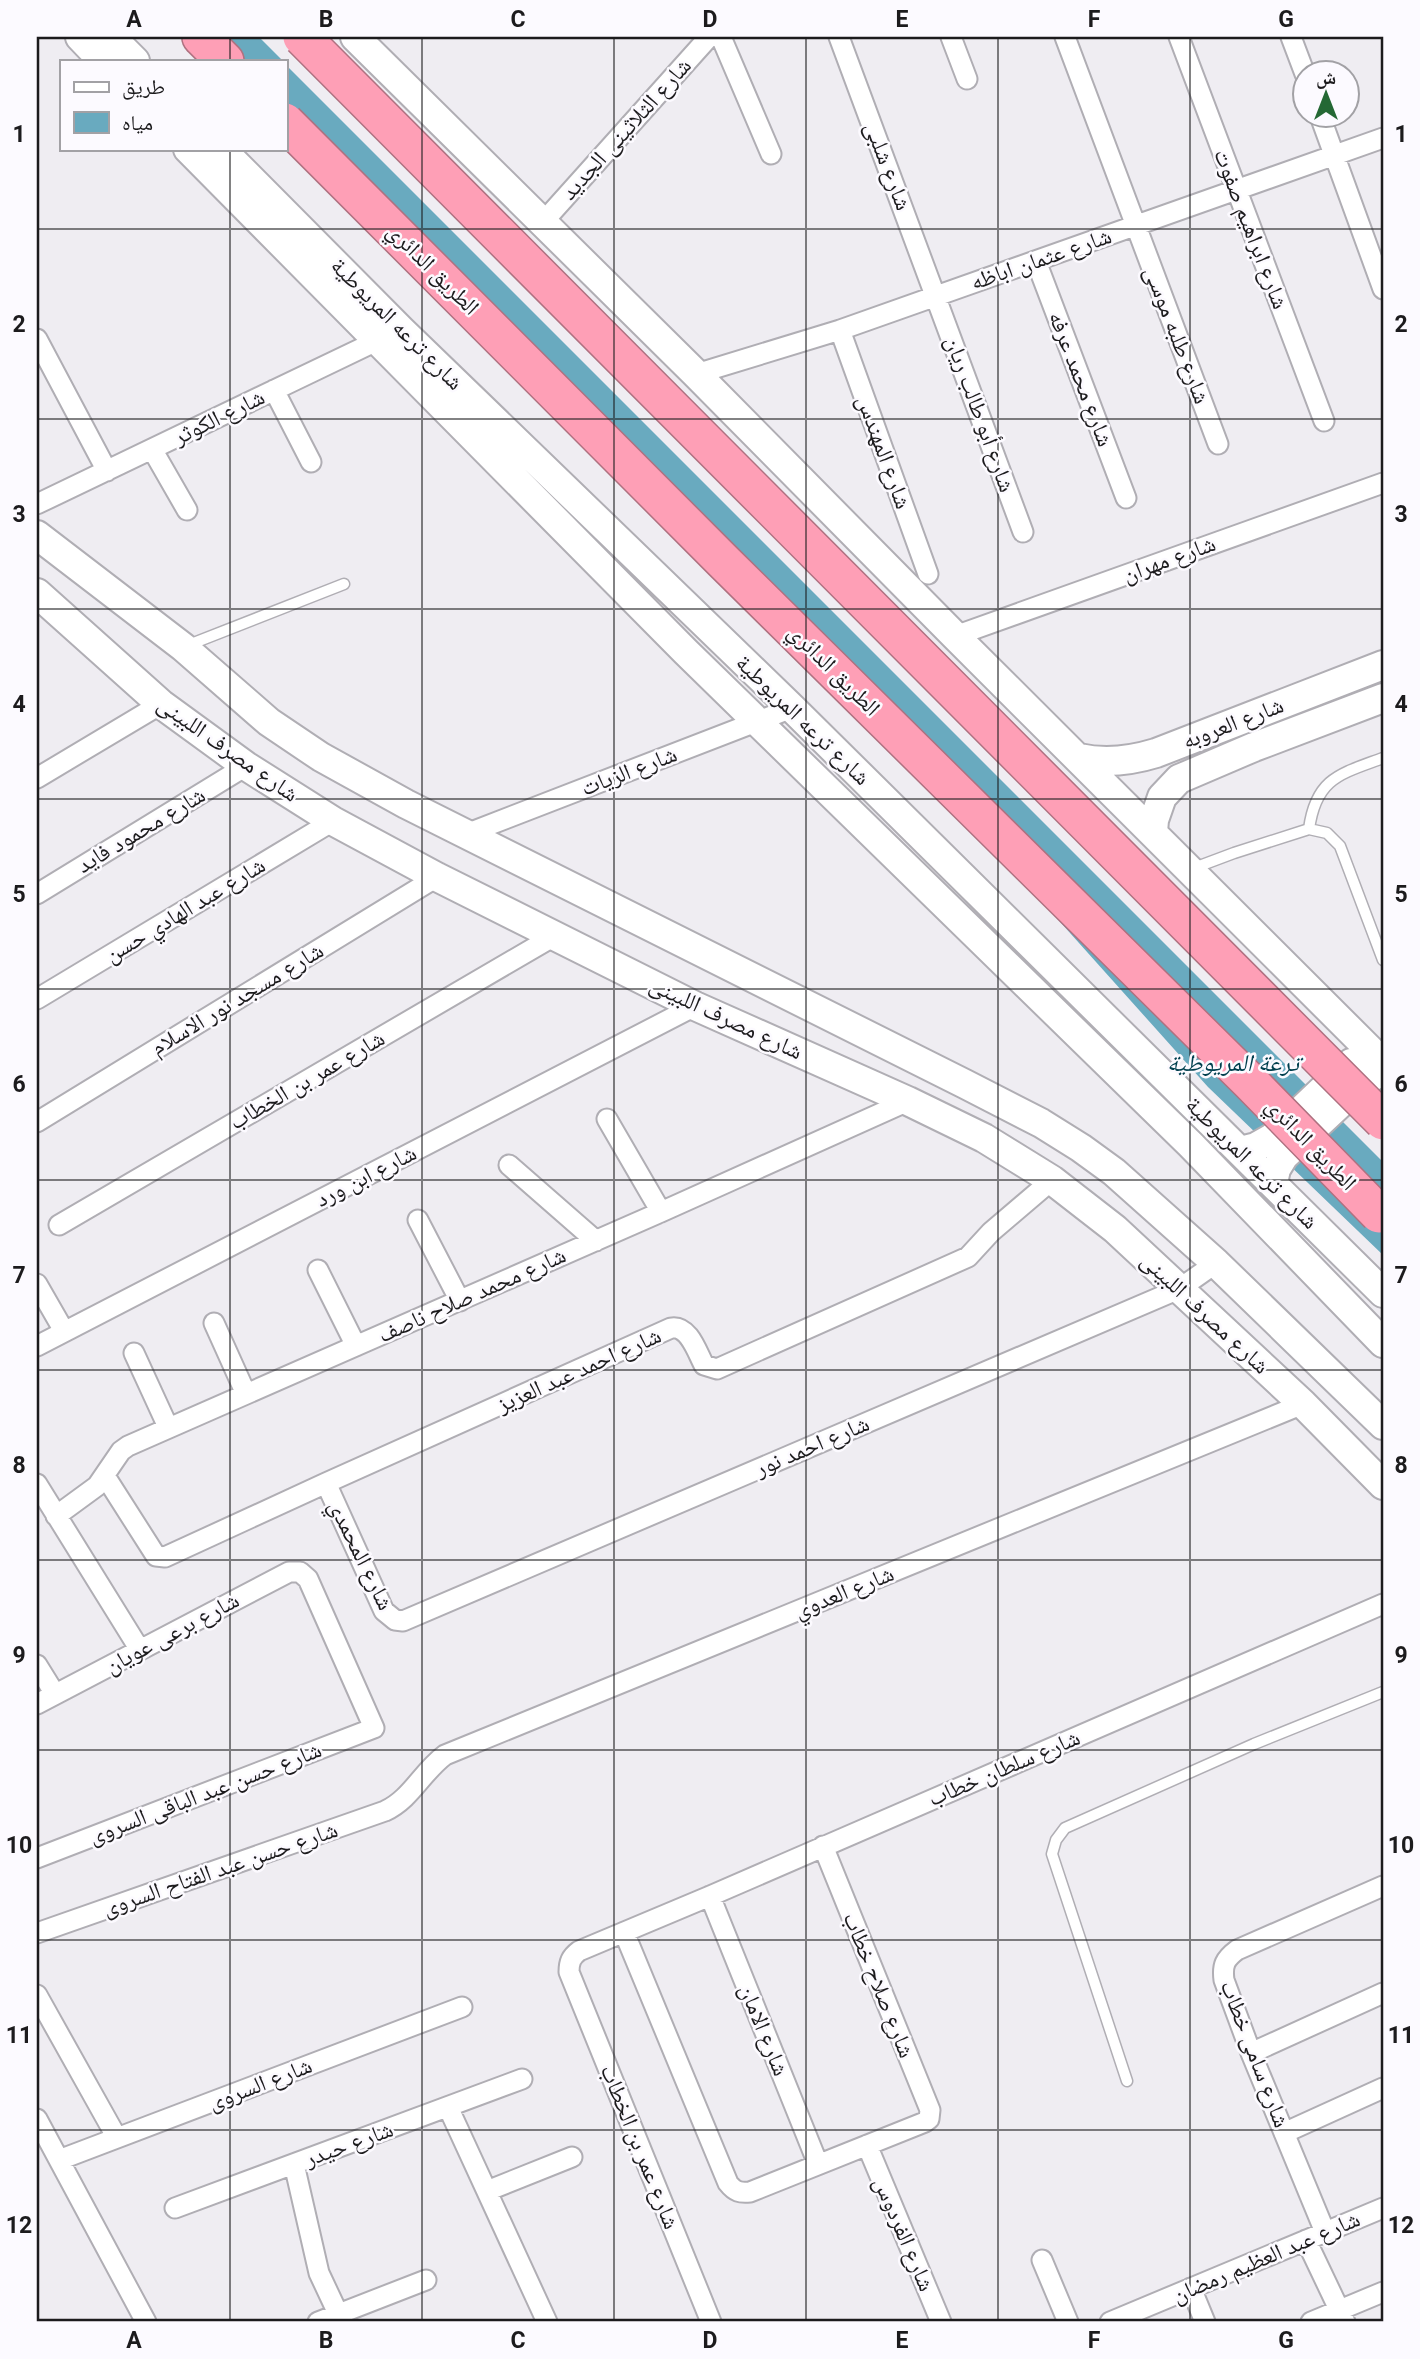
<svg xmlns="http://www.w3.org/2000/svg" width="1420" height="2359" viewBox="0 0 1420 2359" font-family="Roboto,'Noto Naskh Arabic',sans-serif">
<style>
.water{fill:#69aabf}
.lines{fill:none;stroke-linecap:round;stroke-linejoin:round}
.lane-casing{stroke:#b0aeb4;stroke-width:13}
.street-casing{stroke:#b0aeb4;stroke-width:23}
.secondary-casing{stroke:#b0aeb4;stroke-width:32}
.highway-casing{stroke:#af7180;stroke-width:40}
.lane{stroke:#fff;stroke-width:10}
.street{stroke:#fff;stroke-width:19}
.secondary{stroke:#fff;stroke-width:28}
.highway{stroke:#fe9fb6;stroke-width:37}
.highway-bridge-casing{stroke:#af7180;stroke-width:40;stroke-linecap:butt}
.highway-bridge{stroke:#fe9fb6;stroke-width:37}
.grid{fill:none;stroke:#1c1b1d;stroke-width:2;stroke-opacity:0.55}
.labels{text-anchor:middle;dominant-baseline:central;stroke-width:5;stroke-linejoin:round;paint-order:stroke}
.street-label{font-size:23px;fill:#1c1b1d;stroke:#fcfaff}
.water-label{font-size:24px;font-style:italic;fill:#003f4e;stroke:#fcfaff}
.neatline{fill:none;stroke:#1c1b1d;stroke-width:2.5}
.grid-label{font-size:23px;text-anchor:middle;font-weight:bold;fill:#1c1b1d}
</style>
<rect width="100%" height="100%" fill="#efedf2"/>
<path class="water" d="M183 37H259L283 61H207Z
M285 64 1383 1162V1255L1208 1087 1053 914 285 140Z"/>
<g class="lines">
<g class="lane-casing">
<path id="lane" d="M186 646 344 584
M1309 829C1316 778 1340 774 1383 758
M1194 868 1234 853 1309 829 1327 833 1340 846 1383 960
M1127 2081 1052 1854 1056 1840 1065 1828 1254 1744 1383 1692"/>
</g>
<g class="street-casing">
<path id="street" d="M721 37 771 154
M839 37 1023 532
M951 37 967 79
M1065 37 1218 444
M1179 37 1324 421
M1291 37 1305 74
M1320 116 1383 289
M544 221 709 37
M1036 261 1126 498
M840 330 928 574
M37 339 107 471
M696 374 840 330 1383 138
M274 390 311 462
M152 449 187 510
M37 504 387 336
M955 636 1383 483
M37 778 161 704
M466 834 792 708
M37 894 246 766
M37 999 333 821
M607 1119 661 1212
M37 1122 437 877
M509 1165 596 1241
M418 1220 460 1301
M59 1225 556 935
M318 1270 356 1346
M37 1284 64 1331
M214 1323 246 1394
M37 1346 695 1006
M134 1353 168 1427
M105 1476 156 1556 165 1557 326 1483 671 1328C689 1325 697 1352 704 1365L717 1369 968 1257 991 1232 1052 1180
M326 1483 384 1611 395 1620 403 1621 1179 1289 1216 1263
M37 1484 140 1650
M56 1516 97 1486 121 1451 128 1446 661 1212 908 1101
M37 1665 55 1694
M37 1704 289 1572H300L308 1579 374 1728 37 1858
M710 1896 818 2164
M624 1932 728 2183C735 2192 740 2193 750 2192L925 2122 929 2119 930 2110 823 1846
M37 1933 385 1811C411 1799 422 1772 445 1755L1303 1404
M37 1995 117 2138
M1251 2053 1383 1993
M448 2107 547 2322
M37 2119 146 2322
M1284 2133 1383 2088
M867 2145 941 2322
M59 2160 462 2007
M294 2164 319 2273 342 2322
M487 2191 572 2157
M175 2208 522 2079
M1325 2232 1251 2053 1224 1980C1222 1965 1225 1959 1237 1950L1383 1886
M1306 2240 1345 2322
M1042 2260 1068 2322
M1191 2288 1205 2322
M318 2322 426 2280
M711 2322 569 1972C569 1962 571 1957 579 1951L710 1896 1383 1604
M1110 2322 1383 2208
M1311 2322 1383 2292"/>
</g>
<g class="secondary-casing">
<path id="secondary" d="M80 37 103 61
M111 37 135 61
M355 37 696 374 955 636 1383 1063
M188 149 686 652 1191 1145 1383 1343
M221 149 401 330 792 708 1383 1293
M37 535 183 647 269 722 321 757 406 804 965 1084 1041 1123 1081 1148 1114 1172 1216 1263 1383 1425
M37 593 161 704 246 766 333 821 437 877 695 1006 908 1101 984 1138 1052 1180 1115 1229 1303 1404 1383 1485
M1079 758C1106 764 1130 761 1156 753L1383 665
M1153 832 1154 820 1162 797 1179 779 1254 747 1383 698
M1240 1151 1256 1147 1272 1138 1351 1063
M1273 1183 1276 1169 1284 1156 1364 1081 1383 1071"/>
</g>
<g class="highway-casing">
<path id="highway" d="M201 37 225 61"/>
</g>
<use href="#lane" class="lane"/>
<use href="#street" class="street"/>
<use href="#secondary" class="secondary"/>
<use href="#highway" class="highway"/>
<g class="highway-bridge-casing">
<path id="highway-bridge" d="M302 37 1383 1121
M285 122 723 561 1250 1082 1379 1214"/>
</g>
<use href="#highway-bridge" class="highway-bridge"/>
</g>
<path class="grid" d="M230 37V61M422 37V2322M614 37V2322M806 37V2322M998 37V2322M1190 37V2322M230 149V2322M37 229H1383M37 419H1383M37 609H1383M37 799H1383M37 989H1383M37 1180H1383M37 1370H1383M37 1560H1383M37 1750H1383M37 1940H1383M37 2130H1383"/>
<g class="labels">
<g class="street-label">
<text transform="translate(626 129) rotate(-48)">شارع الثلاثينى الجديد</text>
<text transform="translate(888 166) rotate(69)">شارع شلبى</text>
<text transform="translate(1251 229) rotate(69)">شارع ابراهيم صفوت</text>
<text transform="translate(1041 259) rotate(-19)">شارع عثمان اباظه</text>
<text transform="translate(433 269) rotate(45)">الطريق الدائري</text>
<text transform="translate(397 324) rotate(45)">شارع ترعه المريوطية</text>
<text transform="translate(1177 335) rotate(69)">شارع طلبه موسى</text>
<text transform="translate(1081 379) rotate(69)">شارع محمد عرفه</text>
<text transform="translate(980 414) rotate(70)">شارع أبو طالب ريان</text>
<text transform="translate(219 417) rotate(-26)">شارع الكوثر</text>
<text transform="translate(884 452) rotate(70)">شارع المهندس</text>
<text transform="translate(1169 559) rotate(-20)">شارع مهران</text>
<text transform="translate(834 670) rotate(45)">الطريق الدائري</text>
<text transform="translate(803 720) rotate(44)">شارع ترعه المريوطية</text>
<text transform="translate(1233 723) rotate(-21)">شارع العروبه</text>
<text transform="translate(228 749) rotate(35)">شارع مصرف اللبينى</text>
<text transform="translate(629 771) rotate(-21)">شارع الزيات</text>
<text transform="translate(141 830) rotate(-31)">شارع محمود فايد</text>
<text transform="translate(185 910) rotate(-31)">شارع عبد الهادي حسن</text>
<text transform="translate(237 999) rotate(-31)">شارع مسجد نور الاسلام</text>
<text transform="translate(726 1018) rotate(25)">شارع مصرف اللبينى</text>
<text transform="translate(307 1080) rotate(-30)">شارع عمر بن الخطاب</text>
<text transform="translate(1311 1144) rotate(46)">الطريق الدائري</text>
<text transform="translate(1252 1163) rotate(45)">شارع ترعه المريوطية</text>
<text transform="translate(366 1176) rotate(-27)">شارع ابن ورد</text>
<text transform="translate(472 1295) rotate(-24)">شارع محمد صلاح ناصف</text>
<text transform="translate(1205 1313) rotate(43)">شارع مصرف اللبينى</text>
<text transform="translate(579 1370) rotate(-24)">شارع احمد عبد العزيز</text>
<text transform="translate(812 1446) rotate(-23)">شارع احمد نور</text>
<text transform="translate(361 1555) rotate(64)">شارع المحمدي</text>
<text transform="translate(844 1592) rotate(-22)">شارع العدوي</text>
<text transform="translate(172 1633) rotate(-28)">شارع برعى عويان</text>
<text transform="translate(1004 1768) rotate(-23)">شارع سلطان خطاب</text>
<text transform="translate(205 1793) rotate(-21)">شارع حسن عبد الباقى السروى</text>
<text transform="translate(220 1869) rotate(-19)">شارع حسن عبد الفتاح السروى</text>
<text transform="translate(879 1985) rotate(68)">شارع صلاح خطاب</text>
<text transform="translate(764 2030) rotate(68)">شارع الامان</text>
<text transform="translate(1255 2054) rotate(69)">شارع سامى خطاب</text>
<text transform="translate(260 2084) rotate(-21)">شارع السروى</text>
<text transform="translate(349 2144) rotate(-20)">شارع حيدر</text>
<text transform="translate(640 2147) rotate(68)">شارع عمر بن الخطاب</text>
<text transform="translate(904 2234) rotate(67)">شارع الفردوس</text>
<text transform="translate(1266 2257) rotate(-23)">شارع عبد العظيم رمضان</text>
</g>
<g class="water-label">
<text x="1233" y="1063">ترعة المريوطية</text>
</g>
</g>
<rect width="1420" height="2359" fill="none" stroke="#fcfaff" stroke-width="77"/>
<rect x="60" y="60" width="228" height="91" fill="#fcfaff" stroke="#a2a1a5" stroke-width="2"/>
<rect x="74" y="82" width="35" height="10" fill="#ffffff" stroke="#a2a1a5" stroke-width="2"/>
<text x="122" y="94" font-size="21" fill="#1c1b1d">طريق</text>
<rect x="74" y="112" width="35" height="21" fill="#69aabf" stroke="#a2a1a5" stroke-width="2"/>
<text x="122" y="130" font-size="21" fill="#1c1b1d">مياه</text>
<g transform="translate(1326 94)"><circle r="33" fill="#fcfaff" stroke="#a2a1a5" stroke-width="2"/>
<path d="M0-5L12 26L0 18L-12 26Z" fill="#246834"/>
<text y="-10" font-size="19" font-weight="bold" text-anchor="middle" fill="#1c1b1d">ش</text>
</g>
<rect x="38" y="38" width="1344" height="2282" class="neatline"/>
<g class="grid-label">
<text x="134" y="27">A</text>
<text x="326" y="27">B</text>
<text x="518" y="27">C</text>
<text x="710" y="27">D</text>
<text x="902" y="27">E</text>
<text x="1094" y="27">F</text>
<text x="1286" y="27">G</text>
<text x="19" y="142">1</text>
<text x="1401" y="142">1</text>
<text x="19" y="332">2</text>
<text x="1401" y="332">2</text>
<text x="19" y="522">3</text>
<text x="1401" y="522">3</text>
<text x="19" y="712">4</text>
<text x="1401" y="712">4</text>
<text x="19" y="902">5</text>
<text x="1401" y="902">5</text>
<text x="19" y="1092">6</text>
<text x="1401" y="1092">6</text>
<text x="19" y="1283">7</text>
<text x="1401" y="1283">7</text>
<text x="19" y="1473">8</text>
<text x="1401" y="1473">8</text>
<text x="19" y="1663">9</text>
<text x="1401" y="1663">9</text>
<text x="19" y="1853">10</text>
<text x="1401" y="1853">10</text>
<text x="19" y="2043">11</text>
<text x="1401" y="2043">11</text>
<text x="19" y="2233">12</text>
<text x="1401" y="2233">12</text>
<text x="134" y="2348">A</text>
<text x="326" y="2348">B</text>
<text x="518" y="2348">C</text>
<text x="710" y="2348">D</text>
<text x="902" y="2348">E</text>
<text x="1094" y="2348">F</text>
<text x="1286" y="2348">G</text>
</g>
</svg>
